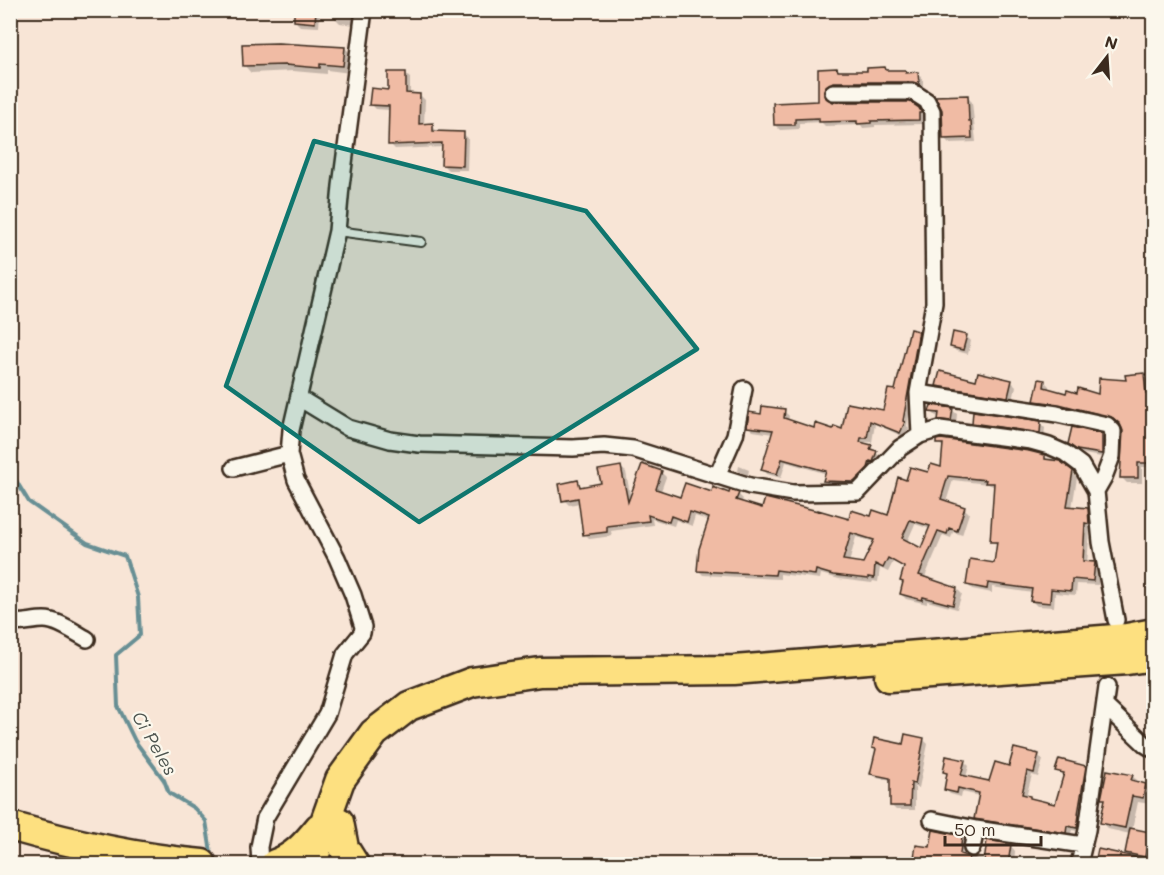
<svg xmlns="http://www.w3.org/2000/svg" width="1164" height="875" viewBox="0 0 1164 875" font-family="Mali,sans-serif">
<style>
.shadow{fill:#0003;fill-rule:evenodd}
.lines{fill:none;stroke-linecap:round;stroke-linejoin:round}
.stream{stroke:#678f94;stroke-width:4}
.building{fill:#f0bba4;stroke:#3b2a1e;stroke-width:1.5;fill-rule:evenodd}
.lane-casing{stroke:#3b2a1e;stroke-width:12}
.street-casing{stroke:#3b2a1e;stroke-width:20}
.highway-casing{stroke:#3b2a1e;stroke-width:33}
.lane{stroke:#fbf7ec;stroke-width:8}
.street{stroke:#fbf7ec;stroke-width:15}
.highway{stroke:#fde080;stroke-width:28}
.marked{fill:#0f766e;fill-opacity:0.2;stroke:#0f766e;stroke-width:4.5;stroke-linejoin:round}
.labels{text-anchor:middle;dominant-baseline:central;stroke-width:4.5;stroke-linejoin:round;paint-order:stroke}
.water-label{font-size:18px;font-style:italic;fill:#4d544f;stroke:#fbf7ec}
</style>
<rect width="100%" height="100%" fill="#f8e5d6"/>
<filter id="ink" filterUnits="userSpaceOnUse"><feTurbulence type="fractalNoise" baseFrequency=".0167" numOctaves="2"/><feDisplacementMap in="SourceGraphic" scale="12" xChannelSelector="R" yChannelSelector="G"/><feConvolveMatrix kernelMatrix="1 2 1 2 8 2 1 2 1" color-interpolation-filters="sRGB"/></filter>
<g filter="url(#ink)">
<path class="shadow" d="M296 10H318L320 13 319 27 300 26 295 21Z
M333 10H366L360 26 340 23 332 15Z
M345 48 352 55 350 73 327 70V74L293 71 251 73 244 65Z
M820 70H837L840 73 905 71 908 74H918L923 79V88L839 87 832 88 827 98 830 102 919 109 925 117H923L924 124 875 125V127L863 128 861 125 825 126 821 122 799 123V129L780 130 775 125 820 102Z
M405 74 410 78V95H420L425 100 424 125H432L437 132 463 134 468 138 467 170H448L443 165 444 147 395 149 390 144V110L376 109 371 104 389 91Z
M967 97 972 102 976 142 949 143 944 138Z
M911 331 920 334H917L900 428 903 429 920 334 923 337 907 426 909 428 904 437 875 424 872 442H865V445L871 447 880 457 877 466 874 465 872 472 859 486 829 485 825 481 827 474 786 462 781 478 767 474 763 469 773 434 753 431 748 426 751 414 762 415 763 408 784 411 789 416 788 421 815 430 816 425 834 431 835 428 843 431 848 405 884 412 889 391 897 392Z
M966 336 971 341 968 354 956 351 951 346Z
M1143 375 1148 380 1149 395 1150 447V467H1142V483H1127L1122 478 1124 431 1122 425 1115 420 1040 405 1035 400 1044 381 1049 386V389L1067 395 1099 396Z
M1011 381 1016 386 1013 401 943 390 938 385Z
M952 410 957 414 956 425 945 424 940 417 936 416 931 411Z
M974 423H1040L1045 428 1044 437 979 428Z
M1073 429 1102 436 1107 441V458L1084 454 1074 448Z
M938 443 1044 456 1049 461 1072 472 1077 478 1072 508 1087 509 1092 514 1094 528H1090L1087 563 1094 564 1099 569 1098 585 1077 584 1076 595 1055 593 1054 607 1037 606 1032 601 1033 593 992 587V593L972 589 967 584 995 565 998 546 992 541 995 487 988 484 953 480 946 502 964 508 969 513 962 535 953 532 951 538 943 535 924 579 957 589 962 594 957 609 927 601V604L906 599 901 594 905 568 893 562 888 572 880 568 878 582 873 581 872 583 839 579 821 574 820 579 780 574V579L703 575 699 571 710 521 695 516 692 526 676 520 674 526 652 519 653 525 611 531 612 536 590 539 585 534 580 503 569 505 564 500 578 482 583 488 602 484 621 468 626 472 631 500 661 472 666 477 661 491 681 499 713 494H738L743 499 741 503 763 510 850 521 889 517 907 481 942 469 944 448ZM915 524 930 529 922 550 907 542ZM856 537 875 542 864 564 849 563Z
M739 466 749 470 748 475 738 471Z
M923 739 928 744 919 788 915 787V810H896L891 805V781L877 778 872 773 877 751 873 747 904 746Z
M1038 755 1043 760 1038 777 1032 775 1026 797 1056 806 1065 776 1057 770 1085 768 1090 772 1082 832 1072 830 1070 837 981 823 976 818 980 796 962 792 961 797 950 794 945 789 948 776 944 772 964 761 969 766 966 777 990 783 1010 768Z
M1132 776 1152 792 1150 804 1138 802 1132 830 1154 834V862L1130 857 1135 862 1134 864H1096L1099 851 1131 858 1126 853 1130 834 1108 829 1102 823 1106 801 1103 798Z
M961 838 967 843 965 857 986 859 1010 845 1015 851 1014 864H915L917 847 932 849Z"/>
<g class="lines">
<path class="stream" d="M10 475 15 479 29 502 87 543 125 556 138 597 140 635 116 655 118 706 135 741 164 780 169 793 194 808 206 821 212 859"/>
</g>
<path class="building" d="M294 10H316L315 23 294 21Z
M278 43 345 47 343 66 320 64V68L285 65 243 66 242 44Z
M885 67 886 70H905L906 73 918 72 919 84 913 82H833L825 87 824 96 833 102H910L919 108 922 113H919V120L871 121V123L857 124V121L819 122V118L795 119V125H774L773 103 818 101V69L837 68 838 71H867V68Z
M388 72H406V93L420 94 419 124 433 123V131L464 132 463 166 441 165 442 143 388 145 389 106 369 105 371 88 388 90Z
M968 95 969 121H971L972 138 943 139 942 110 935 96Z
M910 329 919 331 903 421 905 422 900 433 870 421 867 438H861L860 442 872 445 870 449 877 451 873 462 870 461 868 468 854 482 823 481 826 471 782 459 777 474 761 470 773 430 747 427 749 412 761 414 762 406 785 409 784 418 814 428 815 423 833 429 834 426 842 429 847 403 883 410 888 389 895 390Z
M953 332 967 335 963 350 950 347Z
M940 371 976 380 978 372 1012 380 1008 397 936 386Z
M1144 373 1146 394 1154 393V463H1138V478H1120L1123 431 1120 424 1113 418 1059 404 1034 401 1039 379 1045 380 1044 387 1066 393 1067 390 1077 393 1078 388 1098 394 1099 378 1126 380 1125 375Z
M931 405 953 408 951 421 938 420 939 413 929 412Z
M973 411 1041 421 1040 433 972 423Z
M1072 427 1102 434V454L1077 450 1068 444Z
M941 439 1029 451 1045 455V459L1060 461 1073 471 1067 506 1088 508 1089 524 1085 523 1083 561 1095 562 1093 581 1072 579 1071 591 1051 589 1050 603 1030 601 1032 589 988 583 987 589 966 585 970 559 994 563 997 542H990L994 483H985L986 480 948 476 941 499 965 507 957 531 949 528 947 534 938 531 919 575 957 588 953 605 923 597 922 600 900 594 903 582 900 581 904 567 888 558 883 568 875 564 874 578 868 577V579L833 575 816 570 815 575 776 570 775 575 697 571 699 549 709 518 690 512 687 522 671 516 669 522 648 515 649 521 607 526V532L583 535 578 498 562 501 559 484 578 480 580 487 601 483 598 470 621 466 628 502 642 464 662 471 656 489 680 497 685 483 712 492 713 487 729 493 730 490 739 493 736 500 762 508 765 498 818 511V510L849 519 851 510 871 516 873 510 888 515 898 477 906 480 910 467 928 472 931 464 941 467 943 444H936V440ZM910 520 930 526 921 548 902 538ZM851 533 874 540 863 563 843 560Z
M905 734 924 738 915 784 911 783 910 806H890V778L870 774 876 749 872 748 874 738 903 744Z
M1014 748 1039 754 1034 773 1027 771 1022 794 1030 796V798L1055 804 1064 773 1055 771 1059 759 1086 766 1078 814 1079 815 1077 828 1067 826 1066 833 974 819 979 793 958 788 957 793 944 790 947 773 943 772 946 756 965 760 961 775 989 781 995 762 1009 766Z
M1107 770 1133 775 1131 780 1146 784 1143 798 1132 796 1125 828 1100 823 1105 799H1101Z
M1130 828 1150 832 1145 857 1125 853Z
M933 830 962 836 960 854 969 857 968 864H913L916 845 930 847Z
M987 840 1011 844 1008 864 984 863Z
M1098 849 1149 860 1148 864H1095Z"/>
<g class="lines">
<g class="lane-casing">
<path id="lane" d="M337 231 421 242"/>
</g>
<g class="street-casing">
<path id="street" d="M833 92H913L927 101 932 111 934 303 918 393
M299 398 348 428 390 440 419 444 573 448 604 446 633 449 750 486 793 493 858 492 900 448 920 435 918 393 1057 414 1107 425 1113 431 1112 456 1104 477 1096 491 1101 542 1116 620
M920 435 940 429 1031 441 1049 446 1065 453 1081 465 1096 491
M234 468 289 454
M717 476 735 435 744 389
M10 622C22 624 32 620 44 620 58 620 74 632 87 639
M1105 706 1146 745 1154 750
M932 820 976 829 1083 845
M972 848 976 829
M260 864 259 847 265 818 327 714 345 654 362 633 363 627 353 595 337 558 296 480 289 454 291 430 337 231 341 186 364 10
M1079 864 1087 830 1107 687"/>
</g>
<g class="highway-casing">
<path id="highway" d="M889 677 1127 660 1154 656
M339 822 344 848 354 864
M10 826C73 844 137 858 202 864
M275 864C295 857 306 844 319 828
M312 864 326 819 340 780 374 733 409 706 472 682 540 672 734 670 1127 638 1154 633"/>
</g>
<use href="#lane" class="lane"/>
<use href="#street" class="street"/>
<use href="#highway" class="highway"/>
</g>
</g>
<path class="marked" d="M314 141 586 211 697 349 419 522 226 386Z"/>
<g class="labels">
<g class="water-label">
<text transform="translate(155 743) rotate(60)">Ci Peles</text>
</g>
</g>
<rect width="1164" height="875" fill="none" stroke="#fbf7ec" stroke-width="36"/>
<rect x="18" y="18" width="1128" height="839" fill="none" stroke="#3b2a1e" stroke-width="2" filter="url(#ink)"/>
<g transform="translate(1107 57) rotate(17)" stroke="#fbf7ec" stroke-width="4.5" paint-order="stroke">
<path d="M0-4.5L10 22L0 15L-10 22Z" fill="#3b2a1e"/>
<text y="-9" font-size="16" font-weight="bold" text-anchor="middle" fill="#3b2a1e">N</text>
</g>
<path d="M945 836v9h96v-9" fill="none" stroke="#3b2a1e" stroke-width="3"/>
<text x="954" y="836" font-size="18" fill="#3b2a1e" stroke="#fbf7ec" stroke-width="4.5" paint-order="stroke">50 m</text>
</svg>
